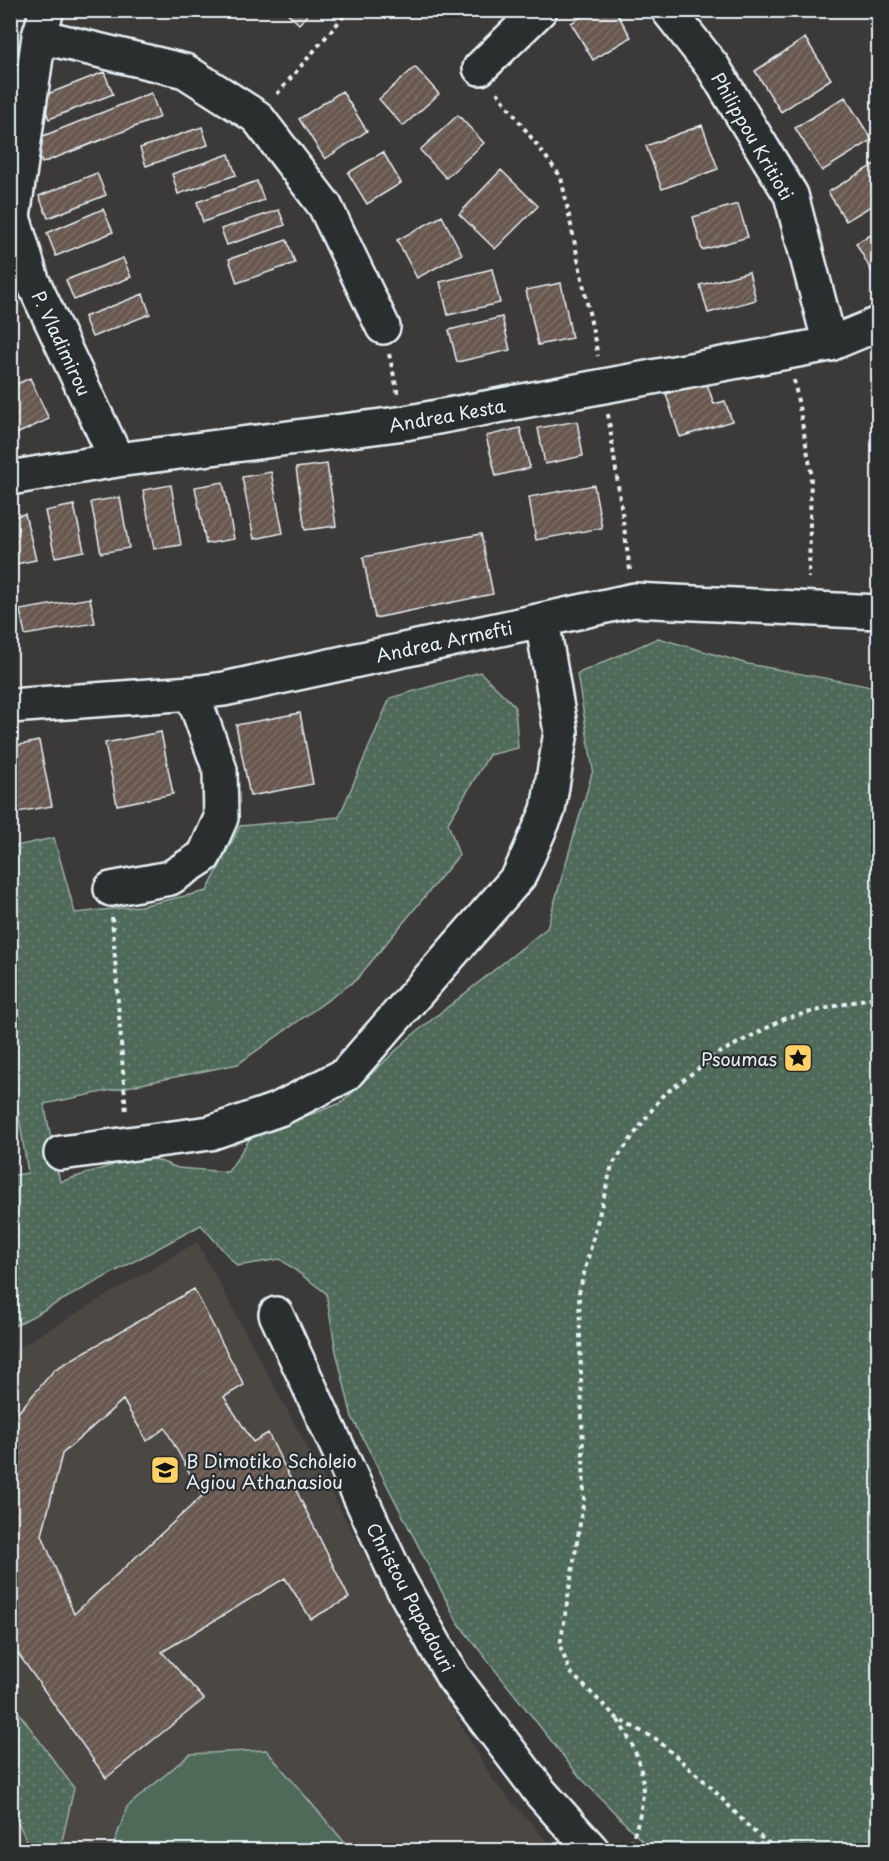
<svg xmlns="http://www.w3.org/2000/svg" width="889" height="1861" viewBox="0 0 889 1861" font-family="'Playpen Sans',sans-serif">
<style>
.built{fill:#4c4643}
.grass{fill:url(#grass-dots);stroke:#9caea8;stroke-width:1.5}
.garden{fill:#4f6a59;stroke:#9caea8;stroke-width:1.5}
.building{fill:url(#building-hatch);stroke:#e8f1f8;stroke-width:1.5;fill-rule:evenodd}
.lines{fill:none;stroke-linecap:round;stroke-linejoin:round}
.minor-casing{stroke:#e8f1f8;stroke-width:38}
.path{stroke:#e8f1f8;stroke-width:4;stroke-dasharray:4.5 4.5;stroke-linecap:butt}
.minor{stroke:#2a2d2e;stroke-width:33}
.labels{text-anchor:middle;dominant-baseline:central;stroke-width:4.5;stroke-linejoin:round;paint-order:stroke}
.street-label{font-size:18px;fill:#e8f1f8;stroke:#2a2d2e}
.poi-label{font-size:18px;fill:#e8f1f8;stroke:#2a2d2e;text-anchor:end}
</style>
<defs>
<pattern id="grass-dots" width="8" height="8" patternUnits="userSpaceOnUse" patternTransform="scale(1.5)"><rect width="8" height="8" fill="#4f6a59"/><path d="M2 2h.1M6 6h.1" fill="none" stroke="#688072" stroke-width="1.8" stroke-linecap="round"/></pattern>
<pattern id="building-hatch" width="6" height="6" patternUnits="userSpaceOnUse" patternTransform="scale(1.5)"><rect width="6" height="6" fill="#67584f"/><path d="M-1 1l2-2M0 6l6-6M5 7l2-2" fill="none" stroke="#7d7069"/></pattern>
</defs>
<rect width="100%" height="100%" fill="#3c3a38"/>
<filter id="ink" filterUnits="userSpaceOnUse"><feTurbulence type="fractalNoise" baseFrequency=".0167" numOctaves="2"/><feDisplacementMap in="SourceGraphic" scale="12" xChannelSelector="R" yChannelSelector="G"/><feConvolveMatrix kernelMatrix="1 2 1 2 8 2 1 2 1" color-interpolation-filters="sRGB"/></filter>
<g filter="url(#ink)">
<path class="built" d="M197 1242 382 1587 494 1782 555 1850H23L11 1826V1352Z"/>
<path class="grass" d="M658 638 748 664 878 688V1850H651L579 1776 458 1623 352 1417 336 1351 326 1293 280 1259 237 1266 201 1225 11 1328V1176L28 1173 11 1068V847L54 838 75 913 140 906 207 891 240 826 339 817 390 698 480 672 515 706 518 748 489 755 448 823 459 855 356 980 238 1064 44 1104 60 1182 144 1155 178 1168 228 1172 251 1137 341 1103 410 1037 547 928 593 770 577 674Z
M11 1702 74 1788 60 1850H31L11 1807Z"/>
<path class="garden" d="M266 1750 351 1850H112L127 1807 190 1754Z"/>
<path class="building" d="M284 10H312L299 24Z
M593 10H615L631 37 593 60 571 23Z
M805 38 831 79 781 112 755 71Z
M415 67 439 94 403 126 379 99Z
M104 72 113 94 49 119 40 97Z
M342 91 367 131 325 159 299 119Z
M151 93 160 117 42 163 33 140Z
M845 97 872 140 822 171 795 128Z
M458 115 484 143 446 178 420 150Z
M702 125 718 169 662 189 646 146Z
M202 127 208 145 146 166 140 148Z
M383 152 401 183 367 204 348 173Z
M229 154 236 175 178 194 172 174Z
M878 162V202L846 221 828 192Z
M501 170 538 206 495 249 459 214Z
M97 173 106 195 48 218 39 196Z
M257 181 264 200 203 222 197 202Z
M738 204 748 237 702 250 693 217Z
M103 209 113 232 56 256 47 233Z
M279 210 285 225 227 245 221 229Z
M442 216 462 254 417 278 397 240Z
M878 231V268L872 272 856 243Z
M287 240 295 263 237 283 229 259Z
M123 258 131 277 74 300 66 280Z
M492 269 500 303 448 315 440 282Z
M749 272 756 300 708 313 700 285Z
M561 283 572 338 538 345 526 290Z
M143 294 150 314 92 337 84 317Z
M502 317 510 350 457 362 449 330Z
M30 378 49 419 10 437V387Z
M706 381 714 404 725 401 732 421 680 437 666 394Z
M577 421 583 456 545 464 538 428Z
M520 428 530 468 496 476 486 436Z
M327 464 336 526 305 530 296 468Z
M271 472 283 533 254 539 242 477Z
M223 482 234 539 206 544 195 487Z
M171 485 181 545 154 549 143 490Z
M594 485 602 528 536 540 529 497Z
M120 497 129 548 101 553 91 502Z
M74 505 84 551 55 557 45 511Z
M25 514 36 560 11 565 10 517Z
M481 534 493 594 375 618 363 557Z
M90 598 95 623 25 635 20 610Z
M300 713 313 784 250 796 236 725Z
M161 732 173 794 117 805 105 743Z
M39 741 52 806 18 812 10 776V747Z
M194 1289 244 1385 224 1397 253 1442 268 1433 349 1598 311 1619 285 1578 162 1652 204 1699 106 1778 10 1642V1422L55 1369ZM123 1400 147 1441 165 1428 202 1496 74 1614 42 1535 62 1454Z"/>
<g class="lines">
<g class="minor-casing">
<path id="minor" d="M47 10 39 36 13 217 32 280 117 460
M668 10 713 67 791 195 830 344
M39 36 185 71 257 117 325 206 383 327
M480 68 540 10
M10 478 117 460 405 423 830 344 878 324
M10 706 192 693 224 689 634 600 878 612
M111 889 170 878 204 856 221 818 220 770 192 693
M61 1153 210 1133 279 1109 345 1075 519 876 548 810 561 732 542 620
M276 1314 398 1579 453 1677 541 1793 592 1850"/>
</g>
<path class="path" d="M497 92 561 177 598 356
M277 94 349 10
M389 354 398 394
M794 380 811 471 809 578
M608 414 630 570
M112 917 126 1113
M618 1720C624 1731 632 1742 636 1754 650 1789 640 1817 629 1850
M777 1850 751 1829 710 1786 656 1739 618 1719 570 1672 560 1646 584 1499 579 1293 612 1165 662 1096 719 1053 786 1018 878 996"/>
<use href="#minor" class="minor"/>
</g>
</g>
<defs>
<g id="sight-square" transform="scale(1.5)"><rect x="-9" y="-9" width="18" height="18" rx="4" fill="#ffd166" stroke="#2a2d2e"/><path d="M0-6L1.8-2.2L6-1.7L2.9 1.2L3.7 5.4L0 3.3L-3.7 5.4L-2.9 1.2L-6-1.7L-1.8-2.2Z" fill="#111"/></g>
<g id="school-square" transform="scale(1.5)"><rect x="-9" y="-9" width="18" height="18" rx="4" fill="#ffd166" stroke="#2a2d2e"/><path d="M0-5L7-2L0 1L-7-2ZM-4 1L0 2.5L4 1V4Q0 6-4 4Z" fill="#111"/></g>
</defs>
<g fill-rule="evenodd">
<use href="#sight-square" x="798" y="1058"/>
<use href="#school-square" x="165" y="1470"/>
</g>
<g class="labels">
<g class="street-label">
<text transform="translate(753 136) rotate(60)">Philippou Kritioti</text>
<text transform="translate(62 343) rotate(65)">P. Vladimirou</text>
<text transform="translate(447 415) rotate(-10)">Andrea Kesta</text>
<text transform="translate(444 641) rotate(-12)">Andrea Armefti</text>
<text transform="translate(411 1597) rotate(62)">Christou Papadouri</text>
</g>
<g class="poi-label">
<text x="777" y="1058">Psoumas</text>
<text x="186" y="1460" text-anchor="start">B Dimotiko Scholeio<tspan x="186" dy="21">Agiou Athanasiou</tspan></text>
</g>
</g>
<rect width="889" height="1861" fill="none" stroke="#2a2d2e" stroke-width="36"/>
<rect x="18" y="18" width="853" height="1825" fill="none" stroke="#e8f1f8" stroke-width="2" filter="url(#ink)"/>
</svg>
